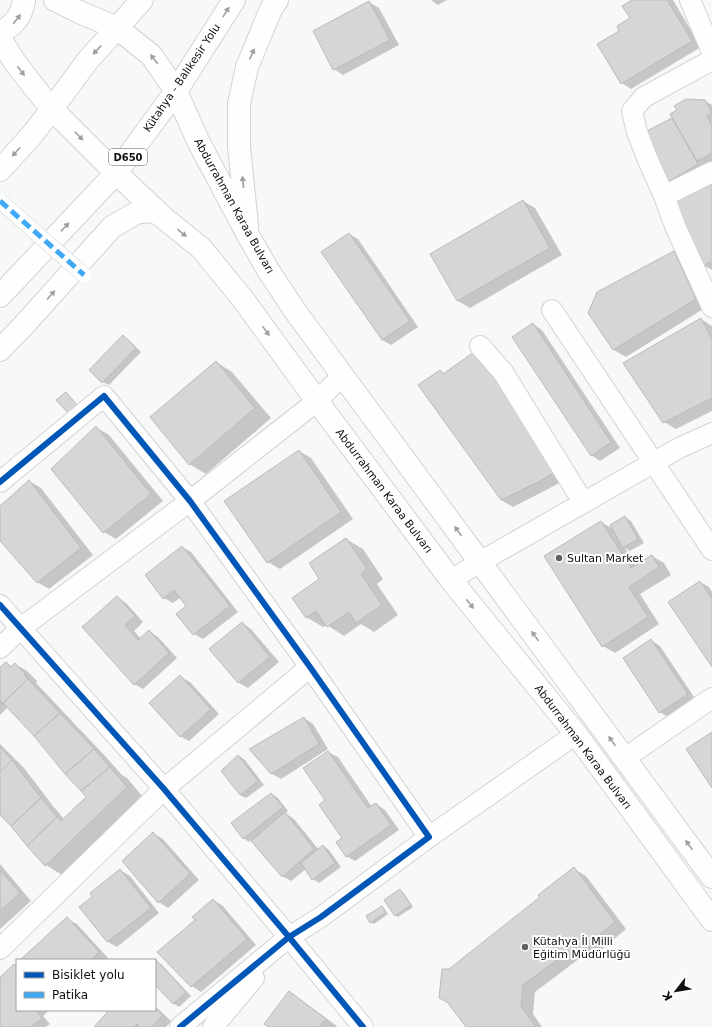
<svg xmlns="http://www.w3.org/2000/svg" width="712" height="1027" viewBox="0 0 712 1027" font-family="'DejaVu Sans',sans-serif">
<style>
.shadow{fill:#0003}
.building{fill:#d6d7d5;stroke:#babcba}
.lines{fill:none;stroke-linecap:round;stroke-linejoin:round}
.minor-casing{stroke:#d1d3d2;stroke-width:22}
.secondary-casing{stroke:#d1d3d2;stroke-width:24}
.trunk-casing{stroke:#d1d3d2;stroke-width:24}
.minor{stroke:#fefefe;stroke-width:20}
.secondary{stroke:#fefefe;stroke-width:22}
.trunk{stroke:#fefefe;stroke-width:22}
.pedestrian-bridge-casing{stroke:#d1d3d2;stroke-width:16;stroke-linecap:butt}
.pedestrian-bridge{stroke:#fefefe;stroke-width:15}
.quiet{stroke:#3fa9f5;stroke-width:5;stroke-dasharray:10 5;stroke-linecap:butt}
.cycleway-casing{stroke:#fff;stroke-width:8}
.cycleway{stroke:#0057b8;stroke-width:6}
.oneway{fill:#9e9f9e}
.poi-dot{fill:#606260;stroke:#fff;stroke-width:1.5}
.labels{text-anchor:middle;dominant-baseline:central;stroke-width:4;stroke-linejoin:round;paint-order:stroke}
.shield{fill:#fff;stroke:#575857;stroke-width:1}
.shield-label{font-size:10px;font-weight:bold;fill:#0f110f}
.street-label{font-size:11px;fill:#0f110f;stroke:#fff}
.poi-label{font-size:11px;fill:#0f110f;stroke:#fff;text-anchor:start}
</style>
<rect width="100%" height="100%" fill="#f6f9f7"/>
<path class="shadow" d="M431 0H447L438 5Z
M634 0H673L701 47 631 89 622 83 631 19Z
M369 2 379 8 399 45 343 75 334 69Z
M705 101 712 105V163L678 186 669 181 644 134Z
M712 180V270L703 265Z
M523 201 535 208 562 255 470 308 458 301Z
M349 234 358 239 418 327 391 345 382 340Z
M674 252 686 259 708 306 626 357 614 350Z
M701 319 712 326V411L676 429 664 422Z
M533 324 542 330 620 448 600 461 591 455Z
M123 336 129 340 141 352 109 385 103 382Z
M477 351 567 479 552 487 513 507 501 500 440 371 445 374Z
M216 362 232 372 271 418 206 474 189 464Z
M97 428 109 435 163 501 116 539 104 532 52 469Z
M299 451 311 458 353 519 280 569 268 562Z
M29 481 41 488 93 555 49 589 37 582 0 539V507Z
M625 517 631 521 644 543 630 551 625 548 636 566 652 556 664 563 671 575 640 594 659 624 615 653 603 646 601 522 613 529Z
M346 539 363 549 383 579 377 584 398 615 374 632 361 624 344 636 327 625 323 627 306 617 321 579Z
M182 547 191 552 238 612 203 639 194 634 188 606 181 597 173 603 164 598Z
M700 582 709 587 712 592V665Z
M117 597 126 603 143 622 134 631 141 639 149 631 158 637 177 658 143 689 134 684Z
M242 623 251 629 279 662 248 688 239 683 211 649Z
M651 640 660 646 696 700 669 718 660 712 624 658Z
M6 663 13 667 15 664 27 671 37 681 36 683 106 757 122 775 127 778 143 797 62 875 46 865 0 814V744L24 768 53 806 64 819 87 797 34 735 8 707 0 715V669Z
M180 677 190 682 219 714 189 741 180 736Z
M304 718 313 724 328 749 281 779 272 774 251 749Z
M328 752 338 757 372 807 376 804 385 810 399 830 355 861 346 856 343 838 327 801Z
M239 756 245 760 264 785 246 798 240 795Z
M271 794 277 797 288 811 285 813 294 819 319 850 323 846 329 850 341 867 319 883 313 879 306 869 291 881 282 876 251 840 249 842 243 838Z
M154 834 163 839 199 880 168 908 159 902 123 861Z
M0 864 31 901 0 929Z
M574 869 586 876 626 929 594 956 588 952 535 992 533 1014 542 1027H467L450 970 542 898Z
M120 870 130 876 159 913 117 947 108 942 80 907 94 897Z
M400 891 403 892 413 907 398 917 395 915Z
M213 900 222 905 256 945 201 992 192 986 158 952 196 920Z
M382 907 384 909 388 914 374 924 371 922Z
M67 919 77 924 108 958 106 960H22Z
M155 961 161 964 191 996 179 1007 173 1003 155 984Z
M14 966 17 967V1010H49L43 1016 50 1024 46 1027H0V978Z
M289 993 301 1000 337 1026 336 1027H270Z
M155 1006 171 1021 166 1027H95L111 1010H155Z"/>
<path class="building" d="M632 0H667L692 41 621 84 597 44 619 31 617 26 630 18 622 6Z
M369 1 390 40 333 70 313 31Z
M686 99 705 100 712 113 707 116 712 126V153L697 161 670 114 677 110 674 106Z
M672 118 698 164 668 182 643 133Z
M712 179V266L710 262 702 266 674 196Z
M523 200 550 248 457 301 430 254Z
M349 233 410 321 382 340 321 252Z
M674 251 696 299 613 350 588 313 597 292Z
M701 318 712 339V398L663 423 623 363Z
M533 323 611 442 591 456 512 337Z
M123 335 136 348 102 383 89 370Z
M477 350 555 472 540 481 501 500 418 385 440 370 443 374Z
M216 361 255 408 189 465 150 417Z
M66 392 78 406 69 414 56 400Z
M96 426 151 494 103 533 51 469Z
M299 450 341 512 267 563 224 501Z
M29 480 81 548 37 583 0 541V506Z
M625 516 638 539 623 548 610 525Z
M601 521 631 568 652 555 659 567 629 587 648 617 602 647 544 556Z
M346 538 367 569 361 574 382 605 356 623 349 612 327 627 316 611 306 618 292 598 319 579 309 563Z
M182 546 230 606 193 635 176 614 186 606 174 590 163 599 145 575Z
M700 581 712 599V667L668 602Z
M117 596 135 616 125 625 138 640 149 630 169 653 134 685 82 627Z
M242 622 270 657 238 683 209 649Z
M651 639 688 694 659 713 623 658Z
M6 662 11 667 15 663 25 674 24 675 28 679 3 703 0 701V667Z
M180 675 211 709 180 737 149 703Z
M28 679 60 713 34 736 3 703Z
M60 713 94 749 65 774 34 736Z
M304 717 319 744 271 774 249 749Z
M712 732V788L686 749Z
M0 747 12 760 0 772Z
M94 749 110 767 81 791 65 774Z
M328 751 368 808 376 803 391 825 346 857 336 842 342 838 319 805 325 800 303 768Z
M238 755 258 781 240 795 221 771Z
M12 760 41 798 11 826 0 815V772Z
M110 767 127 787 45 866 27 846 57 817 61 821 86 797 81 791Z
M271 793 283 807 243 839 231 823Z
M41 798 57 817 42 831 27 846 11 826Z
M285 812 314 849 282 877 251 841Z
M153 832 190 874 158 903 122 861Z
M323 845 335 863 312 880 301 863Z
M574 867 615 922 581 950 577 945 523 985 521 1006 536 1027H466L447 1002 439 998 442 969H449L540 897 538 895Z
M120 869 151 908 107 942 79 907 92 897 90 893Z
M0 870 20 893 0 911Z
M400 889 411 905 395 916 384 900Z
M213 899 247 939 191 987 157 952 195 920 192 917Z
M382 906 386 912 370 923 366 916Z
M67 917 99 952 91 960H20Z
M155 959 186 992 173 1004 155 985V960H154Z
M14 964 17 967V1010H35L42 1018 31 1027H0V977Z
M289 991 326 1019 319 1027H268L264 1024Z
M155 1008 163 1015 152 1027H140L137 1024 134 1027H94L109 1010H155Z"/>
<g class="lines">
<g class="minor-casing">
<path id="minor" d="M690 0 712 52
M712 60 644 97 632 111 637 132 647 158 664 196 675 226 712 307
M664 196 712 172
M552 310 712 550
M480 346 503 372 583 502
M0 482 104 396 190 501 310 667 429 837 321 917 289 937 180 1027
M451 580 480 562 679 448 712 433
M0 605 164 789 289 937 363 1027
M0 648 21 628 190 501 317 401 343 375
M625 758 712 698
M429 837 576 734
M0 949 164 789 310 667
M213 1027 254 978"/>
</g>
<g class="secondary-casing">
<path id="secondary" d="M55 0 79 12 117 28 151 55 176 91 198 141 248 235 268 270 295 311 712 877
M0 32C14 26 22 15 24 0
M0 38 14 61 34 87 52 109 116 173 163 217
M247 226 239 146V104L247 67 271 9 277 0
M0 350 25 324 112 227 136 213 149 211 157 213 165 219 201 248 242 298 317 401 451 580 576 734 712 920"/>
</g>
<g class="trunk-casing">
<path id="trunk" d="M0 170 32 135 52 109 88 60 109 37 142 0
M0 296 116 173 176 91 234 0"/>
</g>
<use href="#minor" class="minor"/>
<use href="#secondary" class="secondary"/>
<use href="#trunk" class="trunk"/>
<g class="pedestrian-bridge-casing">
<path id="pedestrian-bridge" d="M0 201 84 275"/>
</g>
<use href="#pedestrian-bridge" class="pedestrian-bridge"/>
<path class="quiet" d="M0 201 84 275"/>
<g class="cycleway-casing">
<path id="cycleway" d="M0 482 104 396 190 501 310 667 429 837 321 917 289 937 180 1027
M0 605 164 789 289 937 363 1027"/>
</g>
<use href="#cycleway" class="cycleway"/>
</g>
<defs><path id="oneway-solid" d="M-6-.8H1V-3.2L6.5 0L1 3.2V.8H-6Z"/></defs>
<g class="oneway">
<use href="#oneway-solid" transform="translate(226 12) rotate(-58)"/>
<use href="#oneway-solid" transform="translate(17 19) rotate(-52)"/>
<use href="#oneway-solid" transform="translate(97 50) rotate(133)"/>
<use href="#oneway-solid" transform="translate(252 54) rotate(-67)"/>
<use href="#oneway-solid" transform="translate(154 59) rotate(-128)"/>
<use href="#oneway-solid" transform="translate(21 71) rotate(53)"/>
<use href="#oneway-solid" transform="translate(79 136) rotate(45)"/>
<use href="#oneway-solid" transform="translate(16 152) rotate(132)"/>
<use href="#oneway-solid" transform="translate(243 182) rotate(-96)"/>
<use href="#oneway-solid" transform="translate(65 227) rotate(-47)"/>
<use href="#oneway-solid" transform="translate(182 233) rotate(39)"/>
<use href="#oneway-solid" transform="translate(51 295) rotate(-48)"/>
<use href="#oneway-solid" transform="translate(266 331) rotate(54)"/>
<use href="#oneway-solid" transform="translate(458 531) rotate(-126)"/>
<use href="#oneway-solid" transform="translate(470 604) rotate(51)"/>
<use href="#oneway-solid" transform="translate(535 636) rotate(-126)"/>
<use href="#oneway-solid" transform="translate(612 741) rotate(-126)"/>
<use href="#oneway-solid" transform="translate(689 845) rotate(-126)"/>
</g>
<g class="poi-dot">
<circle cx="559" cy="558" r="4"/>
<circle cx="525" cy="947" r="4"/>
</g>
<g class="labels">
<rect class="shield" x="109" y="149" width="38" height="16" rx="3"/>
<g class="shield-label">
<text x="128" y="157">D650</text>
</g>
<g class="street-label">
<text transform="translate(182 78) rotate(-56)">Kütahya - Balıkesir Yolu</text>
<text transform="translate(234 206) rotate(61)">Abdurrahman Karaa Bulvarı</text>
<text transform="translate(384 491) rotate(53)">Abdurrahman Karaa Bulvarı</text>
<text transform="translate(583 747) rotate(53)">Abdurrahman Karaa Bulvarı</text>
</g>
<g class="poi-label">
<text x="567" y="558">Sultan Market</text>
<text x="533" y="941">Kütahya İl Milli<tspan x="533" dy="13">Eğitim Müdürlüğü</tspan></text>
</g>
</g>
<rect x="16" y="959" width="140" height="52" fill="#ffffff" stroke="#9fa09f"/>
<rect x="24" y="972" width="20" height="6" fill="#0057b8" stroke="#9fa09f"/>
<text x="52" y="979" font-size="12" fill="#0f110f">Bisiklet yolu</text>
<rect x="24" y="992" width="20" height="6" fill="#3fa9f5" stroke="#9fa09f"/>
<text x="52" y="999" font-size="12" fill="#0f110f">Patika</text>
<g transform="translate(676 991) rotate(239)" stroke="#ffffff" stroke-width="3" paint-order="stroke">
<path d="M0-3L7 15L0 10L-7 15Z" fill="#0f110f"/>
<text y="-6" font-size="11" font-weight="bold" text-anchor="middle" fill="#0f110f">K</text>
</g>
</svg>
